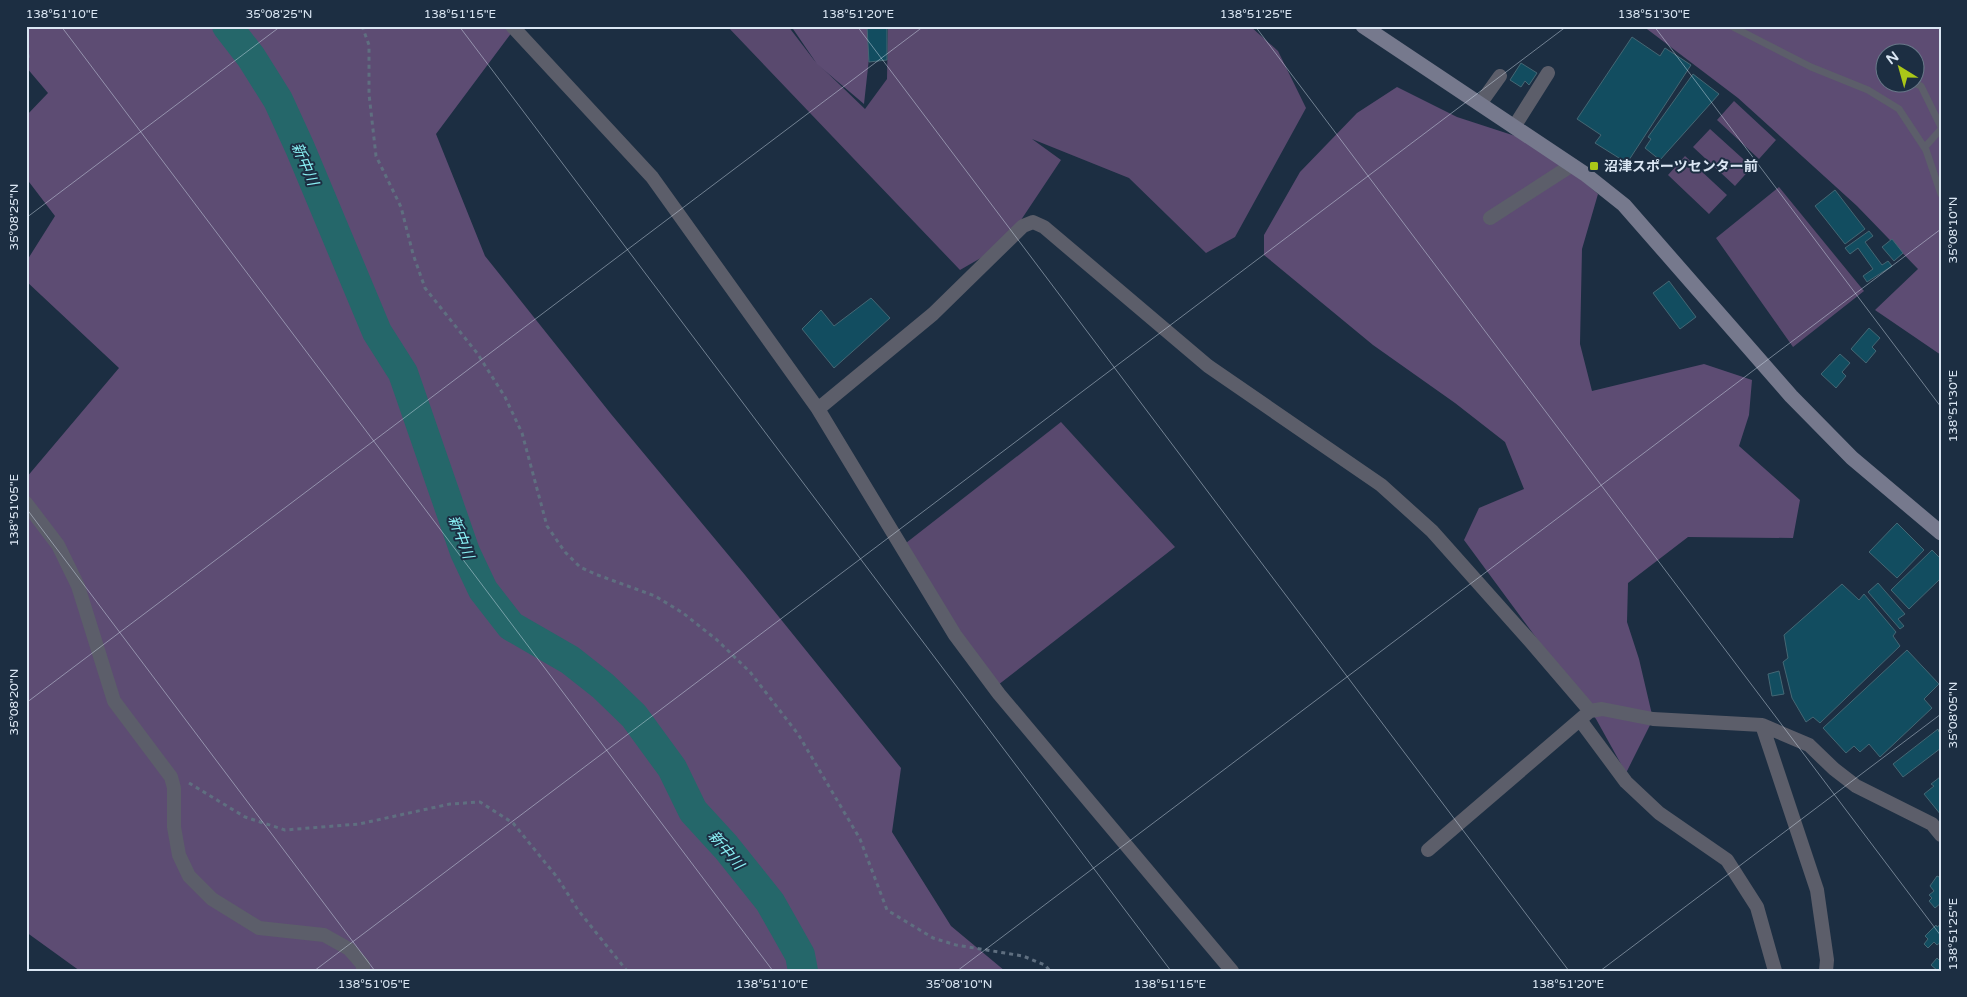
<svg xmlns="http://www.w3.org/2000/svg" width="1967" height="997" viewBox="0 0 1967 997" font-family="'Varela Round','Noto Sans JP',sans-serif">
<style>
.green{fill:#59496e}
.forest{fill:#5d4c73;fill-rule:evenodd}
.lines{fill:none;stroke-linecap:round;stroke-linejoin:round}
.river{stroke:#25676a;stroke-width:30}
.building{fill:#124d60;stroke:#456774}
.path{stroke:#5f6f80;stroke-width:3;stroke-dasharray:4 4;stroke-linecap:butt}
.lane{stroke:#5c5e6a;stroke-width:7}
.street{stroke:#5c5e6a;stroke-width:14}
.secondary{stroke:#76798d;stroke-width:15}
.ticks{fill:none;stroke:#dae6f3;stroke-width:1;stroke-opacity:0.45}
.poi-dot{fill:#aac718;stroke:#1c2e42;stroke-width:2}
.labels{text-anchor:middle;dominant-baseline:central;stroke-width:4;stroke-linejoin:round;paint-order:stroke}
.poi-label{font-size:14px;font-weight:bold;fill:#dae6f3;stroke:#1c2e42;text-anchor:start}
.water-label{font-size:15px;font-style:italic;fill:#89eff3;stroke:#1c2e42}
.neatline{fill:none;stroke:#dae6f3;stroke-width:2}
.ticks-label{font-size:12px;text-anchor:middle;fill:#dae6f3}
</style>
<rect width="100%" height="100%" fill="#1c2e42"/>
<path class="green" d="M727 26H788L814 60 865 109 887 79 888 26H1250L1278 51 1306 108 1235 237 1206 253 1129 178 1032 139 1061 160 1005 244 960 270Z
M1734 101 1776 140 1759 159 1717 120Z
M1710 129 1752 167 1735 186 1693 147Z
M1685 156 1727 195 1709 214 1668 175Z
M1779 187 1864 291 1793 347 1716 238Z
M1061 422 1175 547 998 685 950 628 906 543Z"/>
<path class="forest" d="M26 26H512L515 28 436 134 485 256 611 414 745 575 901 768 892 832 951 926 1005 971H80L26 932V478L119 368 26 281V262L55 216 26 178V116L48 93 26 67Z
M791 26H871L872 31 864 104 817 64Z
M1643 26H1941V355L1875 310 1918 269 1857 206 1738 98ZM1884 52H1914V82H1884Z
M1397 87 1457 117 1540 144 1598 194 1582 249 1580 344 1592 391 1704 364 1752 380 1749 415 1739 446 1800 500 1793 538 1688 537 1628 583 1627 622 1639 659 1653 719 1626 773 1596 719 1464 540 1479 508 1524 489 1505 442 1455 403 1373 345 1264 255V235L1300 172 1357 113Z"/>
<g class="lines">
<path class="river" d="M227 26 251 57 278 100 300 148 377 332 403 373 465 552 483 590 511 626 570 660 603 686 634 716 672 768 693 811 726 847 770 902 800 955 803 971"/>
</g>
<path class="building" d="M867 26H887V60L869 62Z
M1632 37 1660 56 1665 48 1691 65 1627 163 1595 143 1601 135 1577 119Z
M1521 63 1537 73 1529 85 1525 81 1521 87 1510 80Z
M1693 74 1719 94 1660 160 1645 148 1651 139 1648 137Z
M1835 190 1865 229 1845 244 1815 206Z
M1869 231 1873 236 1865 242 1882 265 1888 261 1892 266 1867 282 1863 276 1873 269 1858 248 1850 254 1845 248Z
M1892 239 1903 253 1894 261 1882 247Z
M1669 281 1696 317 1680 329 1653 293Z
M871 298 890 318 834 368 802 329 821 310 834 326Z
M1869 328 1880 338 1872 347 1876 351 1866 363 1851 349Z
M1840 354 1850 363 1842 372 1846 376 1836 388 1821 374Z
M1897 523 1924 550 1897 578 1869 552Z
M1932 550 1941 559V578L1909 609 1891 590Z
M1878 583 1905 614 1898 619 1904 626 1900 629 1868 592Z
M1842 584 1859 600 1864 594 1896 632 1893 636 1900 646 1820 723 1813 717 1806 722 1792 698 1783 662 1788 658 1784 635Z
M1907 650 1939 684 1924 699 1932 708 1880 757 1869 744 1860 752 1854 746 1846 753 1823 728Z
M1779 671 1784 694 1772 696 1768 674Z
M1938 729 1939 732 1941 731V748L1903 777 1893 764Z
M1940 777 1941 779V815L1924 794 1934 786 1931 784Z
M1937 876 1941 878V903L1935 908 1929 901 1932 898 1929 895 1934 891 1930 886Z
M1941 924V942L1937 945 1934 942 1928 948 1924 944 1928 939 1925 936 1936 925 1937 927Z
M1937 958 1941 962V971H1938L1931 965Z"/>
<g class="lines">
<path class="path" d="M362 26 369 45V94L376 156 401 207 413 254 425 288 477 353 505 397 522 433 547 526 565 552 580 567 595 574 655 596 683 613 717 640 750 672 798 734 860 839 887 910 933 938 956 945 1023 956 1045 965 1050 971
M26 46 29 61 26 63
M189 783 245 817 285 830 359 824 450 804 480 802 513 823 557 877 578 910 627 971"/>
<path class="lane" d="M1731 26 1811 67 1868 90 1899 109 1926 150 1941 194
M1911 82 1921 86 1941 127
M1925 147 1941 129"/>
<path class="street" d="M512 26 652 177 818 409 955 635 999 694 1232 971
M1480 104 1500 76
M1514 127 1548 73
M1490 218 1572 165
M818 409 933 314 1023 226 1033 222 1044 227 1208 366 1381 485 1432 531 1531 642 1590 711
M26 503 58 545 78 586 114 701 171 777 174 788V827L179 855 189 876 212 899 259 928 324 935 349 949 363 965V971
M1580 720 1626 782 1659 813 1727 860 1757 907 1775 971
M1762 725 1817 890 1827 960 1826 971
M1428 850 1590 711 1602 709 1653 719 1762 725 1809 745 1834 769 1856 786 1932 824 1941 835"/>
<path class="secondary" d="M1363 26 1585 174 1624 205 1791 396 1852 458 1941 533"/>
</g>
<path class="ticks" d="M61 26 773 971M459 26 1171 971M857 26 1569 971M1255 26 1941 936M1654 26 1941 407M26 218 281 26M26 508 375 971M26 703 924 26M314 971 1567 26M957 971 1941 229M1600 971 1941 714"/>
<rect class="poi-dot" x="1589" y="161" width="10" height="10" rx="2.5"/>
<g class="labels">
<g class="poi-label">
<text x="1604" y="166">沼津スポーツセンター前</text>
</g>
<g class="water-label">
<text transform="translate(305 164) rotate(67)">新中川</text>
<text transform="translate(461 537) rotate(69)">新中川</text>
<text transform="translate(726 850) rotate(50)">新中川</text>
</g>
</g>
<rect width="1967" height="997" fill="none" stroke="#1c2e42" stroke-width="55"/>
<g transform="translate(1900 68) rotate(323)"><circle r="24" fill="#1c2e42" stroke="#687889"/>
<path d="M0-4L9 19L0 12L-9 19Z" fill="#aac718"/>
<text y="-8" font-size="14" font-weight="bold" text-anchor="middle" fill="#dae6f3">N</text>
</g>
<rect x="28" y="28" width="1912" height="942" class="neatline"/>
<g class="ticks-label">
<text x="62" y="18">138°51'10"E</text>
<text x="279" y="18">35°08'25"N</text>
<text x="460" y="18">138°51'15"E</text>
<text x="858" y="18">138°51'20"E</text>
<text x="1256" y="18">138°51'25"E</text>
<text x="1654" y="18">138°51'30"E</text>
<text transform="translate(14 217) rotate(-90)" y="4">35°08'25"N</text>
<text transform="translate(1953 230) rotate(-90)" y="4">35°08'10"N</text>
<text transform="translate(1953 406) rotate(-90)" y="4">138°51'30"E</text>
<text transform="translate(14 510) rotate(-90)" y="4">138°51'05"E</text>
<text transform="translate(14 702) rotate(-90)" y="4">35°08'20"N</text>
<text transform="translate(1953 715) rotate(-90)" y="4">35°08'05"N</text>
<text transform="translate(1953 934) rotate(-90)" y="4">138°51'25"E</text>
<text x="374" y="988">138°51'05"E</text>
<text x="772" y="988">138°51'10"E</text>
<text x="959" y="988">35°08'10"N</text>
<text x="1170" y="988">138°51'15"E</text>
<text x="1568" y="988">138°51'20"E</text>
</g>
</svg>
